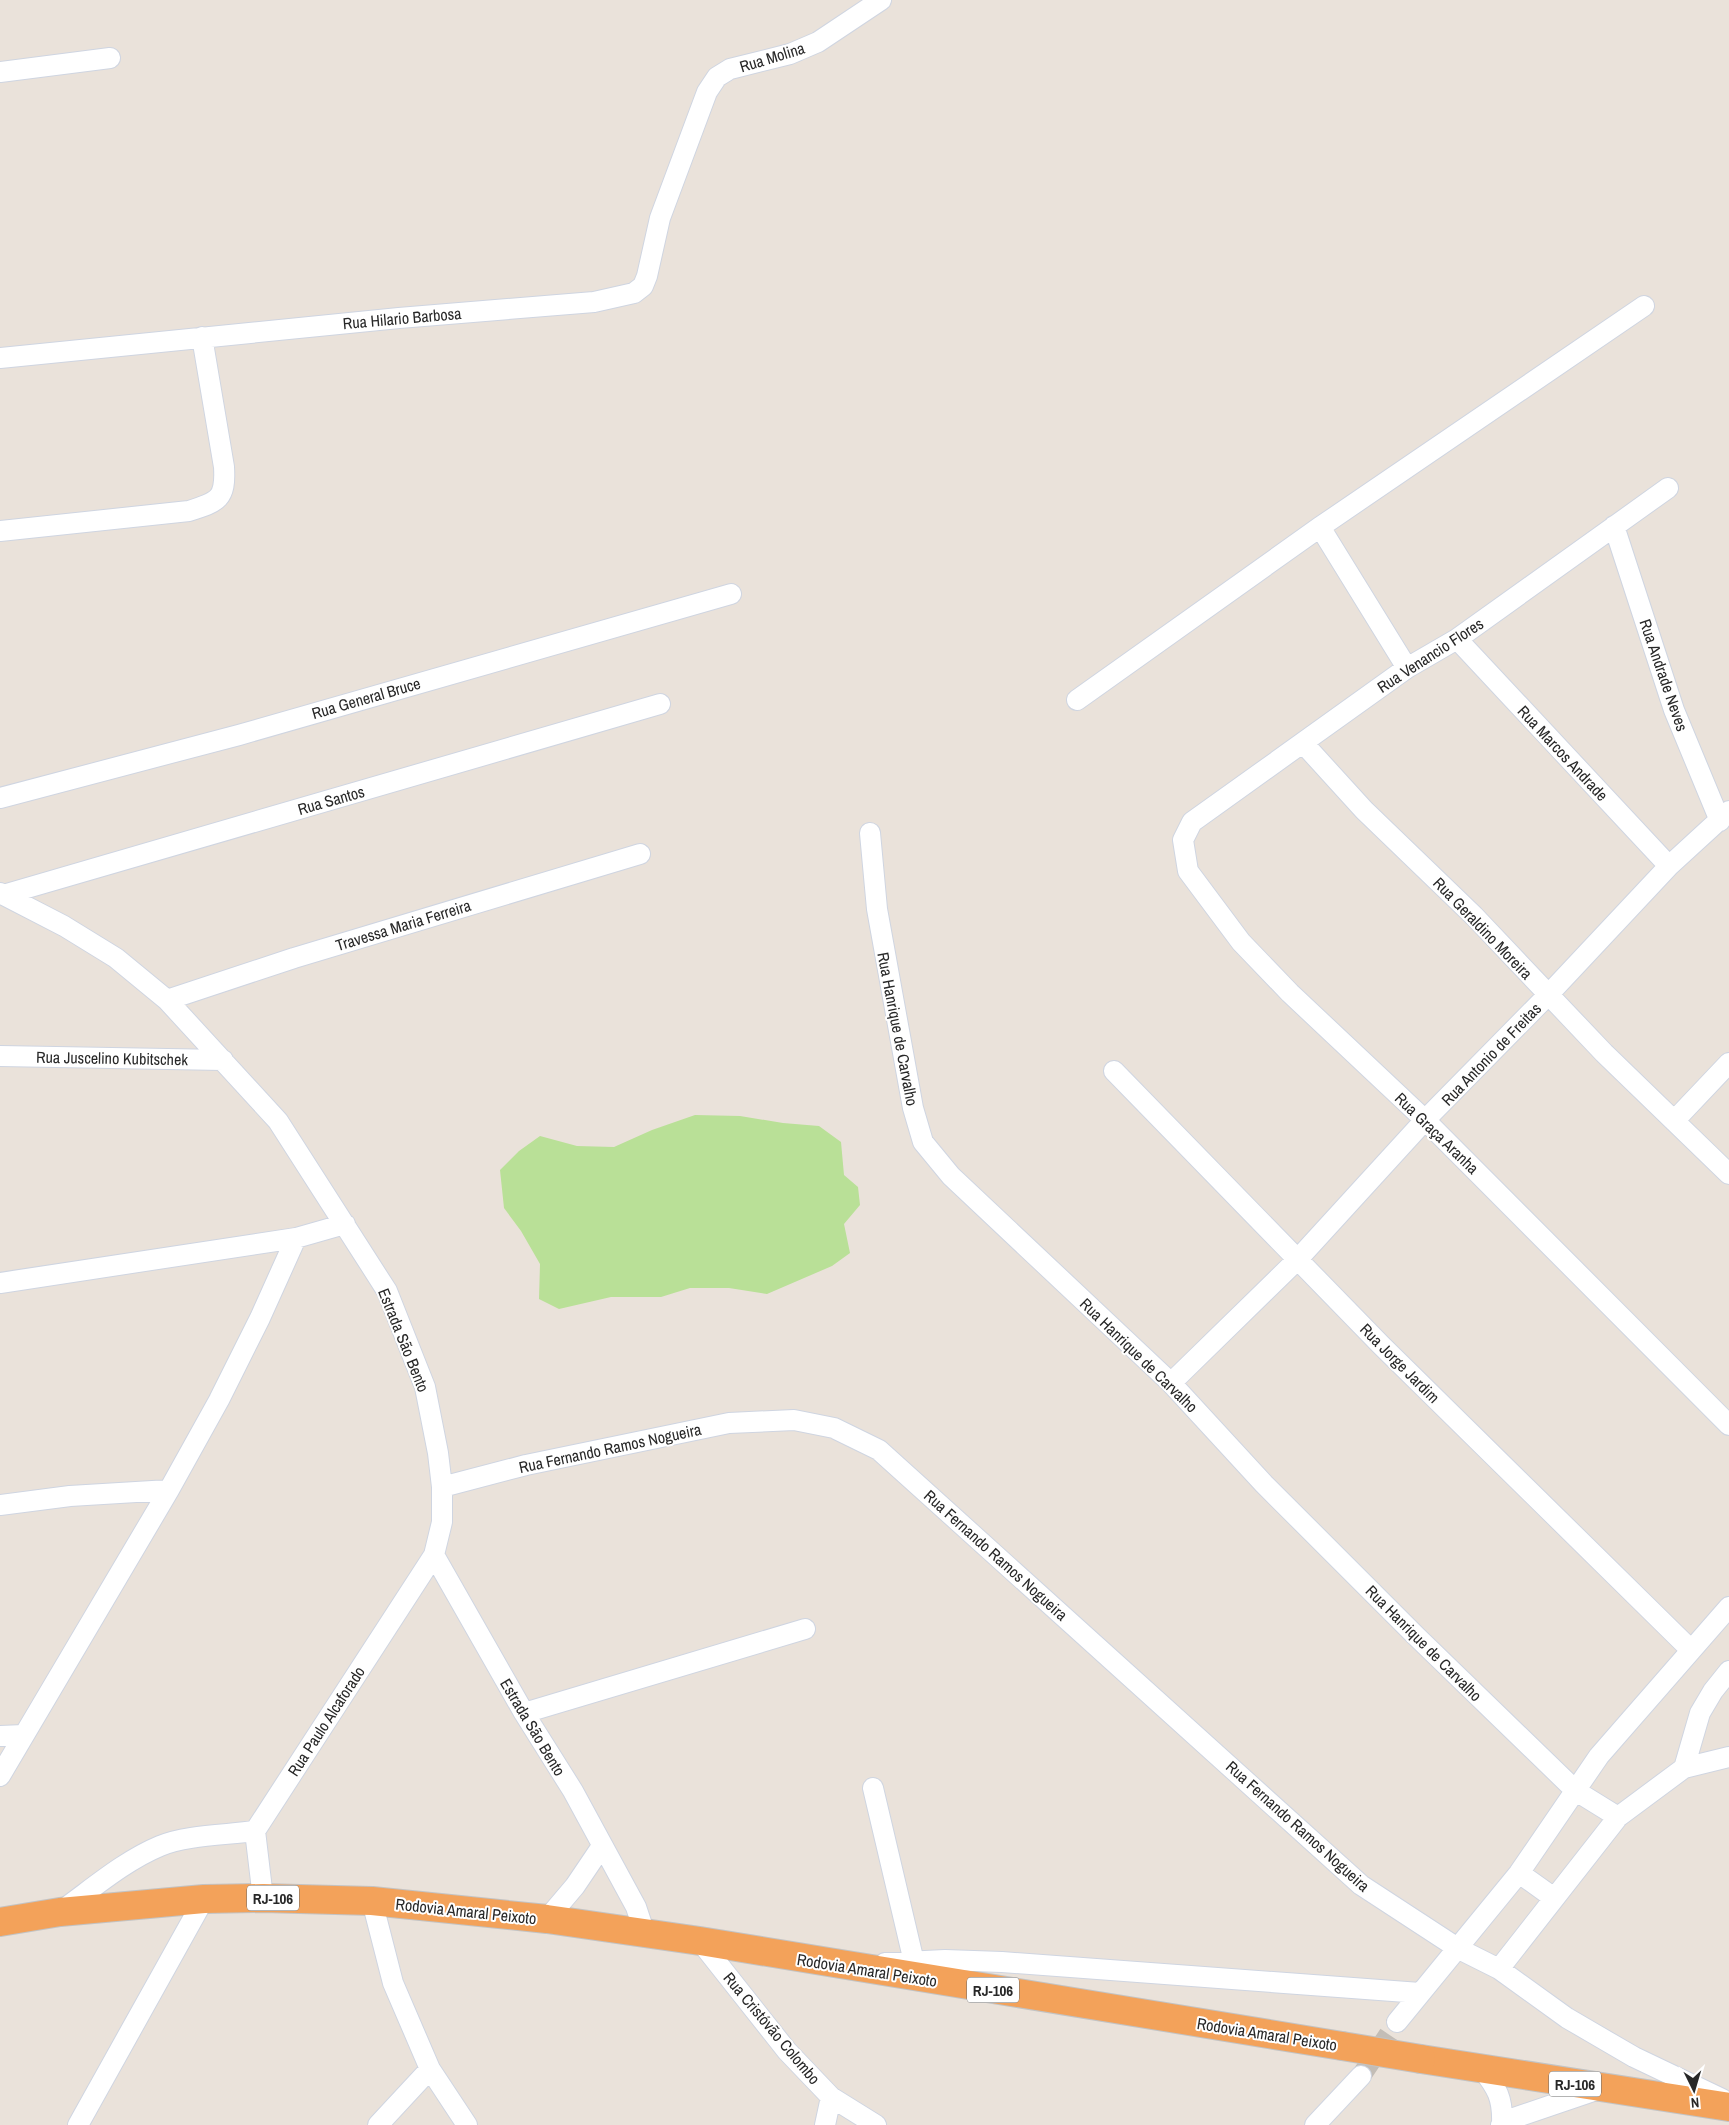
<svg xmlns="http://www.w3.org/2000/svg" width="1729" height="2125" viewBox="0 0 1729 2125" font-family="'Archivo Narrow',sans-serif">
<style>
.green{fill:#b9e097}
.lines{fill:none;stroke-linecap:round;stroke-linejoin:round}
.minor-tunnel{stroke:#c3bdb6;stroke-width:20;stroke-dasharray:20 10;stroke-linecap:butt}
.minor-casing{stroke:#cfd5e1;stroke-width:22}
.trunk-casing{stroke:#c3c3c3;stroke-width:30}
.minor{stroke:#fff;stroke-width:20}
.trunk{stroke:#f3a25a;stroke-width:28}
.trunk-bridge-casing{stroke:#c3c3c3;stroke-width:30;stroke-linecap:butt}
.trunk-bridge{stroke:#f3a25a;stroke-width:28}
.labels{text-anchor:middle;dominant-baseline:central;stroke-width:4;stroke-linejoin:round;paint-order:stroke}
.shield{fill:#fff;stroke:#686868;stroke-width:1}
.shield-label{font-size:15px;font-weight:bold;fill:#282828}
.street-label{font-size:16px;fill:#282828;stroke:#fff}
</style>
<rect width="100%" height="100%" fill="#eae2da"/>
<path class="green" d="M695 1115 740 1116 783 1123 819 1126 841 1142 844 1175 858 1187 860 1205 844 1224 850 1253 832 1266 767 1294 729 1288H690L661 1297H611L559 1309 539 1299 540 1264 521 1231 504 1208 500 1170 519 1151 540 1136 577 1146 614 1147 652 1130Z"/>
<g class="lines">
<path class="minor-tunnel" d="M1361 2076 1397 2022"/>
<g class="minor-casing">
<path id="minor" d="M0 72 110 58
M0 358 399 318 594 302 634 293 643 286 647 276 660 218 707 92 717 77 730 69 790 54 818 42 881 0
M1668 488 1457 639 1407 668 1192 822 1183 840 1188 871 1241 942 1290 993 1425 1120 1729 1425
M1614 526 1674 710 1720 821
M1320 527 1407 668
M0 531 189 511C218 502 226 499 224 467L202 337
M1457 639 1669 866
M1077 700 1320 527 1644 306
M1303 743 1364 810 1474 916 1604 1053 1729 1174
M0 798 239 735 731 594
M870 833 877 909 913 1108 923 1142 951 1176 1171 1383 1264 1484 1416 1636 1576 1791 1618 1817
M0 893 64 926 116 958 167 1000 278 1121 387 1291 425 1387 438 1453 442 1487V1522L434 1555 255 1831 263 1898
M3 895 660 704
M167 1000 294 958 640 854
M0 1056 223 1060
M1114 1071 1381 1345 1691 1650
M1674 1121 1729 1063
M0 1283 296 1238 345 1224
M1171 1383 1298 1259 1425 1120 1548 995 1669 866 1729 811
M442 1487 526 1465 729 1423 794 1420 834 1428 879 1450 1361 1885 1459 1949 1499 1969 1567 2018 1634 2057 1722 2099
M0 1505 70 1496 169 1490
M434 1555 524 1713 573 1791 636 1907 645 1934
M524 1713 805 1629
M0 1736 24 1735
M1684 1768 1700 1713 1713 1691 1729 1671
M0 1776 169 1490 219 1400 260 1318 296 1238
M873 1788 914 1962
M1519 1873 1554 1898
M372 1901 393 1983 430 2069 467 2125
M61 1911C92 1889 124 1861 160 1846 185 1835 227 1835 255 1831
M547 1919 575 1886 602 1846
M700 1941 787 2051 831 2097 876 2125
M885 1963 945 1960 1002 1962 1420 1993
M1499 1969 1618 1817 1684 1768 1729 1757
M1397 2022 1519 1873 1599 1756 1729 1607
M1482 2069C1497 2088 1503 2098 1502 2124
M78 2125 204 1899
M378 2125 430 2069
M825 2125 831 2097
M1315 2125 1361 2076
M1501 2125 1511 2119 1602 2088"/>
</g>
<g class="trunk-casing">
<path id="trunk" d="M0 1922 60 1912 204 1899 263 1898 372 1901 547 1919 700 1941 1342 2046
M1421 2059 1729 2107"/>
</g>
<use href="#minor" class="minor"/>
<use href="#trunk" class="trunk"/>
<g class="trunk-bridge-casing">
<path id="trunk-bridge" d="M1342 2046 1421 2059"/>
</g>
<use href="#trunk-bridge" class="trunk-bridge"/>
</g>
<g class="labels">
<g class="shield">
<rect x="247" y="1885.5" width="52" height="25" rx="4"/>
<rect x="967" y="1977.5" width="52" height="25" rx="4"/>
<rect x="1549" y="2071.5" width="52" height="25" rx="4"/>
</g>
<g class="shield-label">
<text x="273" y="1898">RJ-106</text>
<text x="993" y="1990">RJ-106</text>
<text x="1575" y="2084">RJ-106</text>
</g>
<g class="street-label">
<text transform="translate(772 57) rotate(-17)">Rua Molina</text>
<text transform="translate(402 318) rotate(-5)">Rua Hilario Barbosa</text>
<text transform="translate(1430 655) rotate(-33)">Rua Venancio Flores</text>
<text transform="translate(1664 675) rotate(71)">Rua Andrade Neves</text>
<text transform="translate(366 698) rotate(-16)">Rua General Bruce</text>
<text transform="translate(1563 753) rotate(47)">Rua Marcos Andrade</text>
<text transform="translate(331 800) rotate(-16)">Rua Santos</text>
<text transform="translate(403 925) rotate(-17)">Travessa Maria Ferreira</text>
<text transform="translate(1483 928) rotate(46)">Rua Geraldino Moreira</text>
<text transform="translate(898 1029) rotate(79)">Rua Hanrique de Carvalho</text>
<text transform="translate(1491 1054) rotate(-46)">Rua Antonio de Freitas</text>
<text transform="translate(112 1058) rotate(1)">Rua Juscelino Kubitschek</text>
<text transform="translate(1437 1133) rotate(44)">Rua Graça Aranha</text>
<text transform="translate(404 1340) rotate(68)">Estrada São Bento</text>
<text transform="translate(1139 1355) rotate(44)">Rua Hanrique de Carvalho</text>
<text transform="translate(1400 1363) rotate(45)">Rua Jorge Jardim</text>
<text transform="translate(610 1448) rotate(-12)">Rua Fernando Ramos Nogueira</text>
<text transform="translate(996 1555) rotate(42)">Rua Fernando Ramos Nogueira</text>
<text transform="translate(1424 1643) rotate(45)">Rua Hanrique de Carvalho</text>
<text transform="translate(326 1721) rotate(-57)">Rua Paulo Alcaforado</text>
<text transform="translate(533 1727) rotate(59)">Estrada São Bento</text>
<text transform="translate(1298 1826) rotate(42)">Rua Fernando Ramos Nogueira</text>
<text transform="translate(466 1911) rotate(6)">Rodovia Amaral Peixoto</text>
<text transform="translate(867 1970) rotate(9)">Rodovia Amaral Peixoto</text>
<text transform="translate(772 2028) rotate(50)">Rua Cristóvão Colombo</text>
<text transform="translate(1267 2034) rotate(9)">Rodovia Amaral Peixoto</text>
</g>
</g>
<g transform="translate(1694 2090) rotate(175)" stroke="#ffffff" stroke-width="4" paint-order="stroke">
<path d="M0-4L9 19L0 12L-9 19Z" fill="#282828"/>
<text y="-8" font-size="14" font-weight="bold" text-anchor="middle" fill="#282828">N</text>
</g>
</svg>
